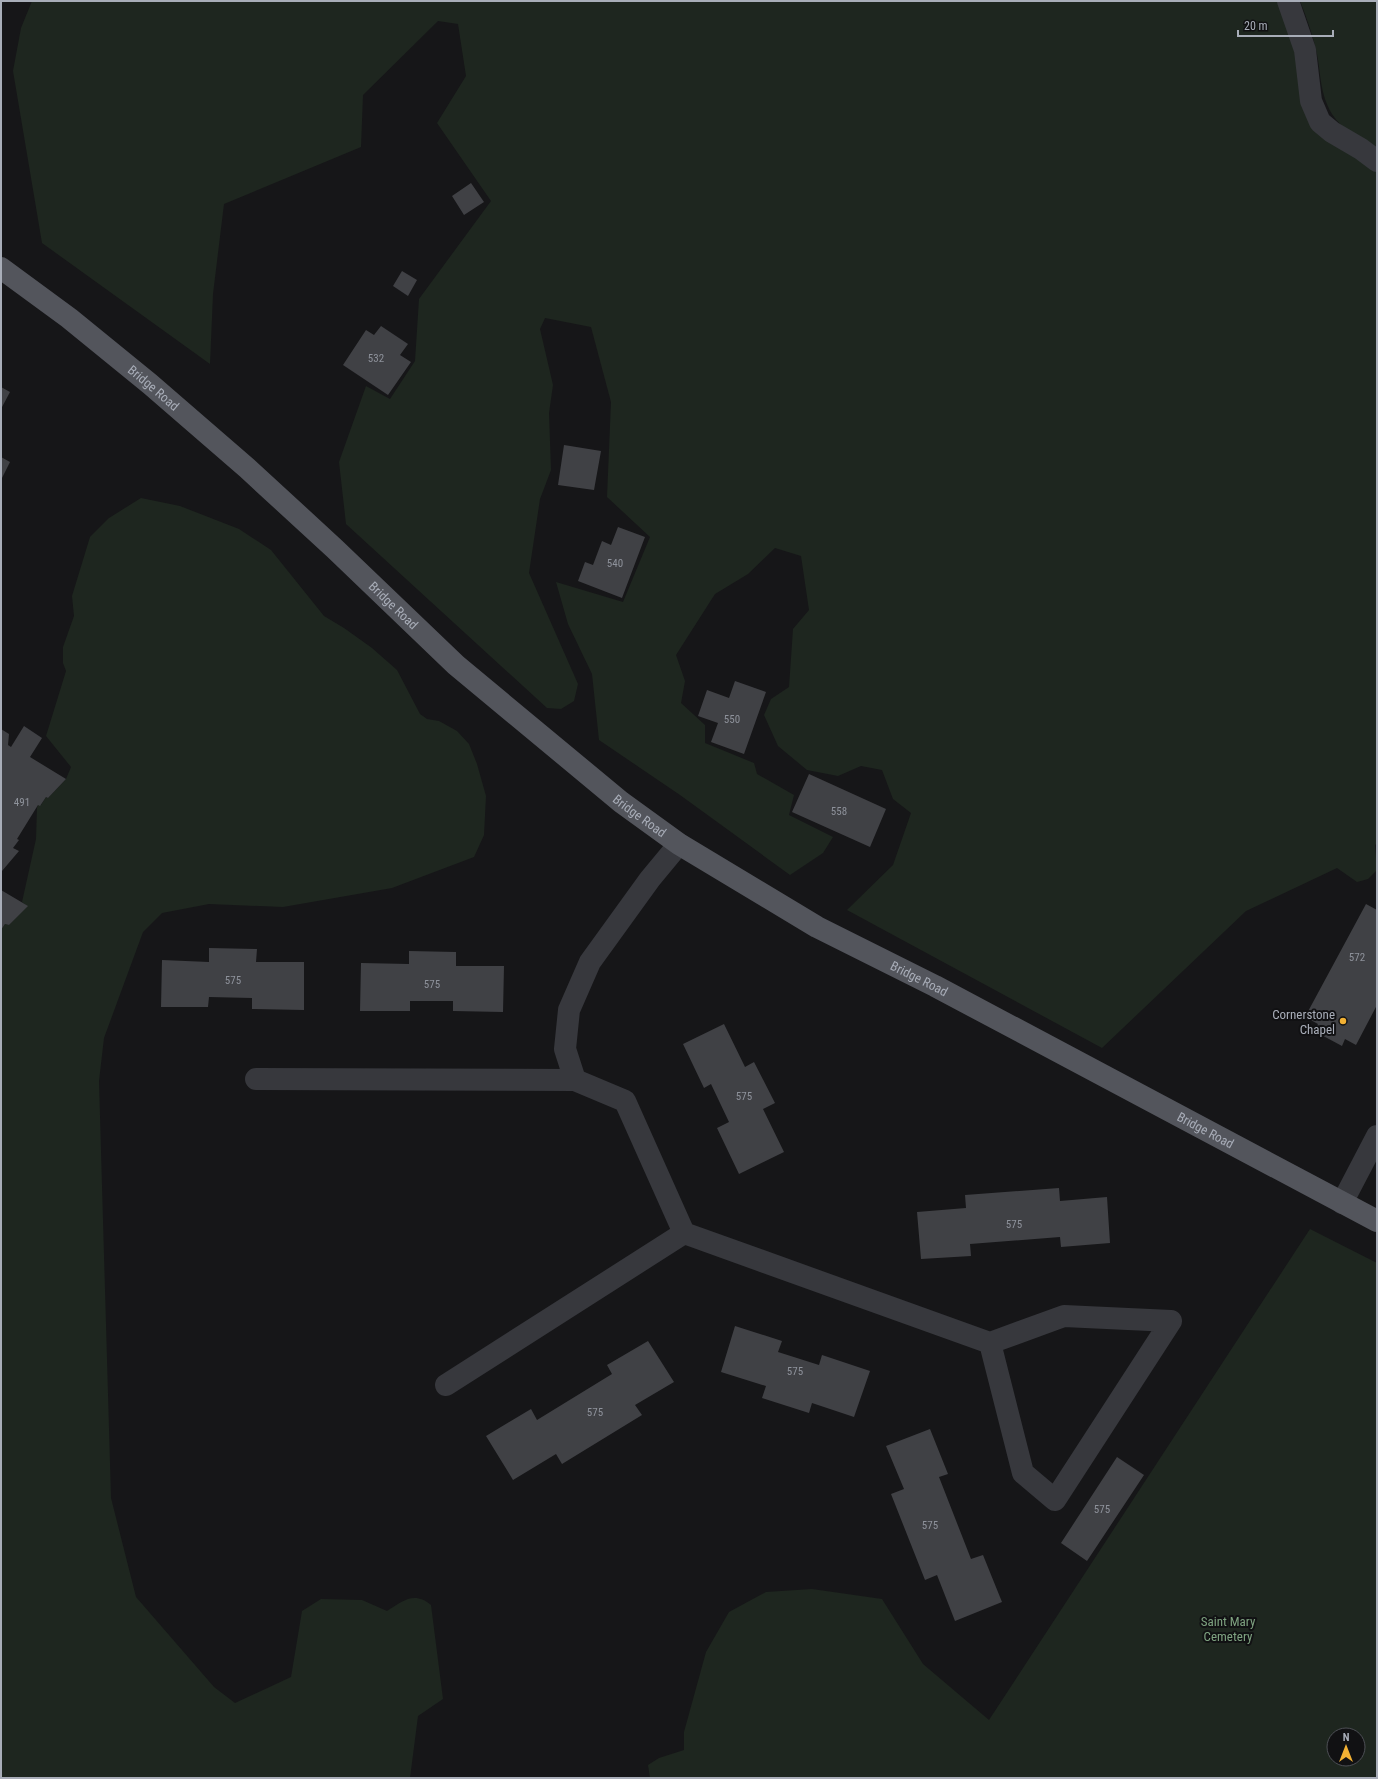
<svg xmlns="http://www.w3.org/2000/svg" width="1378" height="1779" viewBox="0 0 1378 1779" font-family="'Roboto Condensed',sans-serif">
<style>
.green{fill:#1e261f;fill-rule:evenodd}
.building{fill:#404145}
.lines{fill:none;stroke-linecap:round;stroke-linejoin:round}
.minor{stroke:#37383d;stroke-width:22}
.major{stroke:#53555c;stroke-width:22}
.poi-dot{fill:#f2b134;stroke:#111113;stroke-width:1.5}
.labels{text-anchor:middle;dominant-baseline:central;stroke-width:4;stroke-linejoin:round;paint-order:stroke}
.number-label{font-size:11px;fill:#8e929b}
.street-label{font-size:13px;fill:#a8adb8;stroke:#111113}
.poi-label{font-size:13px;fill:#a8adb8;stroke:#111113;text-anchor:end}
.park-label{font-size:13px;fill:#7fa381;stroke:#111113}
</style>
<rect width="100%" height="100%" fill="#161618"/>
<path class="green" d="M32 1H1277L1295 43 1302 90 1377 170V843L1375 845 1377 870 1368 879 1357 882 1337 868 1246 911 1102 1048 847 910 893 865 911 813 893 799 882 770 861 766 838 776 807 770 778 746 764 715 771 699 789 687 793 629 809 610 801 556 775 548 748 574 715 594 676 655 685 681 681 703 705 725V743L754 763 757 774 794 795 789 815 833 837 823 853 790 875 680 795 599 740 592 674 568 624 556 582 623 602 650 537 607 497 611 402 591 327 545 318 540 329 553 385 549 413 551 470 540 499 529 573 578 684 574 701 561 709 547 708 346 524 339 462 366 386 390 399 415 361 419 299 491 201 437 123 466 76 458 24 438 21 363 95 361 147 224 204 213 294 210 364 42 243 13 71 21 28Z
M1300 1H1377V151C1362 140 1342 130 1332 114 1320 94 1321 75 1317 54 1313 36 1307 18 1300 1Z
M141 498 180 506 239 529 271 550 324 616 344 628 372 648 397 670 420 714 427 719 439 721 457 731 469 744 477 764 486 796 484 835 474 857 392 888 283 907 209 904 162 913 143 932 104 1038 99 1081 111 1498 136 1597 214 1687 235 1703 291 1677 302 1611 321 1599 362 1600 387 1611C403 1601 414 1591 431 1605L443 1699 418 1716 410 1778H1V930L5 924 9 925 27 906 22 902 36 839 37 808 38 805H41L46 797 48 798 66 779 71 767 46 736 66 671 63 663V647L74 616 72 596 90 537 109 518Z
M1310 1229 1377 1263V1778H650L648 1765 659 1758 684 1750V1732L706 1652 729 1612 766 1592 812 1589 882 1599 923 1664 989 1720ZM1334 1735H1358V1759H1334Z"/>
<path class="building" d="M471 183 484 202 464 215 452 196Z
M402 271 417 280 408 296 393 286Z
M381 326 408 344 400 355 411 362 388 395 343 365 366 330 374 335Z
M1 387 10 392 1 409Z
M564 445 601 451 594 490 558 485Z
M1 457 10 462 1 480Z
M618 527 645 537 622 598 578 581 585 562 593 565 602 541 611 545Z
M735 681 766 692 744 754 711 742 718 723 698 716 707 690 729 698Z
M24 726 42 738 30 757 66 779 48 798 46 797 40 806 38 805 17 839 19 840 13 848 19 851 2 871 1 870V729L9 734 8 745 11 747Z
M809 774 886 809 870 847 792 812Z
M1 890 28 906 9 925 5 924 1 930Z
M1366 904 1377 910V1005L1356 1045 1345 1039 1342 1046 1314 1031 1318 1024 1305 1017Z
M209 948 257 949 256 962H304V1010L252 1009V998L209 997 208 1007H161L162 960 209 962Z
M409 951 456 952V966H504L503 1012 453 1011V1001H410V1011H360L361 963 409 964Z
M724 1024 745 1067 754 1062 775 1103 763 1109 784 1152 739 1174 717 1128 729 1122 711 1084 704 1088 683 1044Z
M1059 1188 1060 1201 1107 1197 1110 1243 1061 1247 1060 1237 970 1244 971 1256 921 1259 917 1212 966 1208 965 1195Z
M735 1326 782 1341 778 1352 819 1365 822 1355 870 1371 854 1417 812 1403 809 1413 762 1398 766 1386 721 1372Z
M648 1341 674 1382 635 1405 642 1415 562 1464 556 1454 513 1480 486 1436 531 1409 537 1420 612 1374 607 1365Z
M930 1429 948 1474 939 1477 971 1559 983 1555 1002 1602 955 1621 937 1575 925 1580 891 1494 904 1489 886 1446Z
M1117 1457 1144 1475 1087 1561 1061 1543Z"/>
<g class="lines">
<path class="minor" d="M1288 1 1305 50 1311 101 1320 122 1332 132 1361 149 1377 161
M256 1079 575 1080 625 1101 684 1233
M575 1080 565 1049 569 1010 590 962 650 879 679 844
M1342 1203 1377 1136
M990 1343 1023 1473 1055 1500 1171 1321
M446 1385 684 1233 990 1343 1064 1316 1171 1321"/>
<path class="major" id="s1" d="M1 268 69 318 150 384 247 468 335 549 456 665 621 802 679 844 817 927 935 986 1377 1221"/>
</g>
<circle class="poi-dot" cx="1343" cy="1021" r="4"/>
<g class="labels">
<g class="number-label">
<text x="376" y="358">532</text>
<text x="615" y="563">540</text>
<text x="732" y="719">550</text>
<text x="22" y="802">491</text>
<text x="839" y="811">558</text>
<text x="1357" y="957">572</text>
<text x="233" y="980">575</text>
<text x="432" y="984">575</text>
<text x="744" y="1096">575</text>
<text x="1014" y="1224">575</text>
<text x="795" y="1371">575</text>
<text x="595" y="1412">575</text>
<text x="1102" y="1509">575</text>
<text x="930" y="1525">575</text>
</g>
<g class="street-label">
<text stroke="none"><textPath href="#s1" startOffset="194">Bridge Road</textPath></text>
<text stroke="none"><textPath href="#s1" startOffset="518">Bridge Road</textPath></text>
<text stroke="none"><textPath href="#s1" startOffset="842">Bridge Road</textPath></text>
<text stroke="none"><textPath href="#s1" startOffset="1166">Bridge Road</textPath></text>
<text stroke="none"><textPath href="#s1" startOffset="1490">Bridge Road</textPath></text>
</g>
<g class="poi-label">
<text x="1335" y="1014">Cornerstone<tspan x="1335" dy="15">Chapel</tspan></text>
</g>
<g class="park-label">
<text x="1228" y="1621">Saint Mary<tspan x="1228" dy="15">Cemetery</tspan></text>
</g>
</g>
<rect width="1378" height="1779" fill="none" stroke="#a8adb8" stroke-width="4"/>
<g transform="translate(1346 1747)"><circle r="19" fill="#111113" stroke="#4d4f55"/>
<path d="M0-3L7 15L0 10L-7 15Z" fill="#f2b134"/>
<text y="-6" font-size="11" font-weight="bold" text-anchor="middle" fill="#a8adb8">N</text>
</g>
<path d="M1238 30v6h95v-6" fill="none" stroke="#a8adb8" stroke-width="2"/>
<text x="1244" y="30" font-size="12" fill="#a8adb8" stroke="#111113" stroke-width="3" paint-order="stroke">20 m</text>
</svg>
